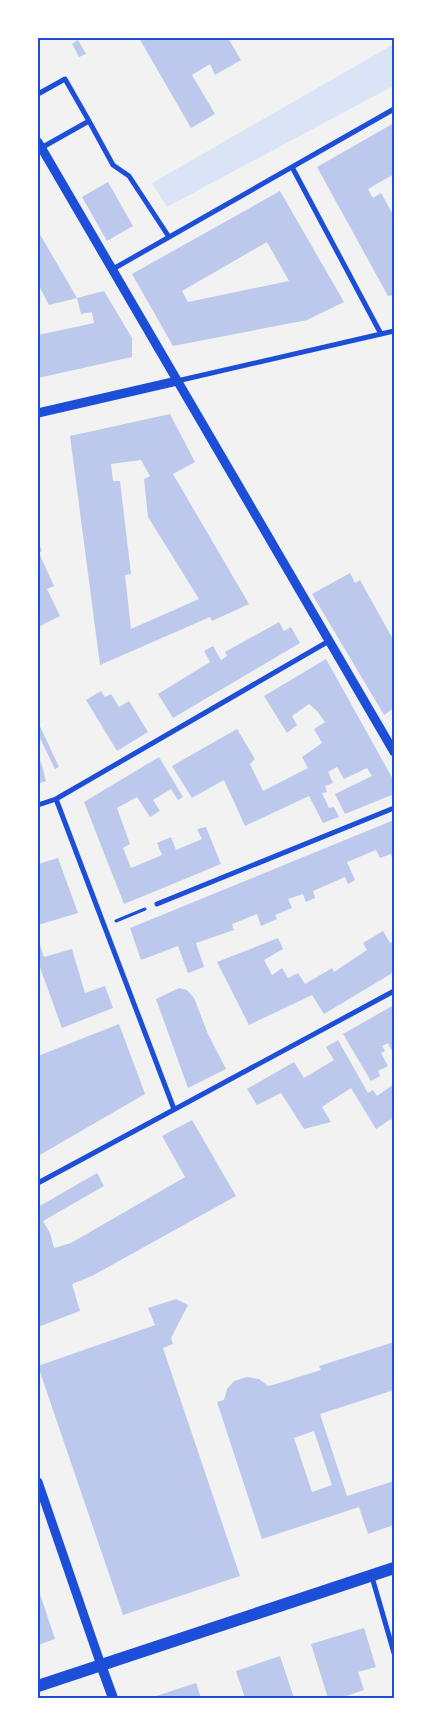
<svg xmlns="http://www.w3.org/2000/svg" width="432" height="1736" viewBox="0 0 432 1736" font-family="Raleway,sans-serif">
<style>
.green{fill:#dbe4f7}
.building{fill:#bdc9ec;fill-rule:evenodd}
.lines{fill:none;stroke-linecap:round;stroke-linejoin:round}
.path{stroke:#1d4ed8;stroke-width:3}
.minor{stroke:#1d4ed8;stroke-width:5}
.tertiary{stroke:#1d4ed8;stroke-width:9}
.secondary{stroke:#1d4ed8;stroke-width:10}
.primary{stroke:#1d4ed8;stroke-width:12}
.neatline{fill:none;stroke:#1d4ed8;stroke-width:2}
</style>
<rect width="100%" height="100%" fill="#f2f2f2"/>
<path class="green" d="M394 44V83L393 86 167 207 152 183Z"/>
<path class="building" d="M139 38H228L241 60 215 75 210 64 192 75 215 114 191 128Z
M78 40 86 54 79 57 72 44Z
M394 123V174L368 189 373 198 381 193 394 216V295L388 296 317 167Z
M108 182 133 226 107 241 82 197Z
M280 191 344 302 307 320 173 346 132 274ZM267 242 289 281 188 302 182 291Z
M38 231 77 298 104 291 132 338V357L38 378V335L94 323 92 312 81 314 77 298 49 305 40 288 38 289Z
M170 414 195 462 173 474 249 604 212 621 210 617 100 665 70 436ZM141 460 150 476 144 479 148 517 199 599 131 629 125 575 131 574 120 481H113L111 464Z
M38 541 42 551 39 553 54 586 47 589 60 616 38 627Z
M350 573 355 583 360 580 394 641V708L384 715 312 594Z
M279 622 284 631 291 627 300 643 173 718 158 694 210 662 204 651 213 646 221 660 227 656 225 652Z
M326 659 394 781V794L345 814 335 794 372 776 367 768 344 779 337 767 328 772 333 783 325 786 327 792 322 793 329 808 334 807 339 817 323 823 309 796 245 826 224 780 192 798 172 766 237 729 255 759 250 764 263 791 308 768 302 757 322 743 314 729 325 722 317 711 309 704 292 716 297 725 287 733 264 696Z
M101 691 105 697 111 694 119 707 129 701 148 732 117 751 86 700Z
M38 722 59 767 55 769 38 734Z
M159 757 183 797 178 800 171 789 153 800 160 811 150 817 137 797 117 808 130 844 123 848 131 868 162 855 157 843 171 837 176 850 202 839 197 829 206 827 221 864 124 904 84 802Z
M41 762 46 781 38 784V763Z
M394 820V862L391 854 380 858 376 850 347 862 355 880 348 884 345 877 313 891 315 898 306 902 303 894 288 899 292 908 275 915 277 919 261 926 257 914 232 924 234 930 196 943 204 967 188 973 178 946 141 960 130 928Z
M58 858 78 913 38 925V864Z
M383 931 390 943 394 941V972L324 1014 312 995 249 1025 217 962 278 938 283 949 264 960 272 975 282 968 288 978 298 973 305 984 332 968 334 972 367 950 363 943Z
M38 939 44 957 72 949 85 993 105 986 113 1008 62 1028 38 962Z
M179 988 187 990 194 998 208 1034 226 1069 188 1088 156 999Z
M394 1005V1050L392 1051 388 1043 382 1046 385 1051 381 1053 388 1066 378 1071 380 1076 371 1081 343 1034Z
M119 1024 145 1094 38 1156V1056Z
M338 1040 368 1093 373 1090 377 1096 394 1084V1117L376 1129 351 1088 322 1107 331 1122 304 1129 281 1093 257 1105 247 1089 294 1062 304 1078 334 1060 326 1047Z
M192 1120 236 1196 92 1276 72 1284 80 1311 38 1327V1207L97 1173 104 1186 43 1221 50 1233 54 1248 71 1243 185 1177 162 1136Z
M176 1299 188 1305 171 1338 173 1344 163 1348 240 1576 123 1615 38 1366 155 1325 148 1308Z
M394 1342V1390L320 1414 347 1496 394 1481V1525L368 1534 359 1507 262 1539 217 1402 224 1400 227 1389 234 1381 247 1377 259 1379 268 1386 276 1384 321 1370 319 1366ZM314 1431 332 1485 312 1492 294 1438Z
M38 1588 55 1639 38 1645Z
M364 1628 376 1667 358 1672 364 1690 340 1698H328L311 1644Z
M280 1656 294 1698H245L236 1671Z
M196 1683 201 1698H150Z"/>
<g class="lines">
<path class="path" d="M116 921 145 909"/>
<path class="minor" d="M38 94 65 79 89 121 41 148
M89 121 113 165 129 176 169 237
M292 167 381 334
M113 269 394 109
M177 381 394 331
M56 799 174 1109
M38 805 56 799 329 641
M157 904 394 808
M38 1183 394 991
M372 1577 394 1653"/>
<path class="tertiary" d="M38 142 394 752
M38 413 177 381
M38 1482 101 1665"/>
<path class="secondary" d="M101 1665 113 1698"/>
<path class="primary" d="M38 1686 394 1568"/>
</g>
<rect width="432" height="1736" fill="none" stroke="#ffffff" stroke-width="78"/>
<rect x="39" y="39" width="354" height="1658" class="neatline"/>
</svg>
